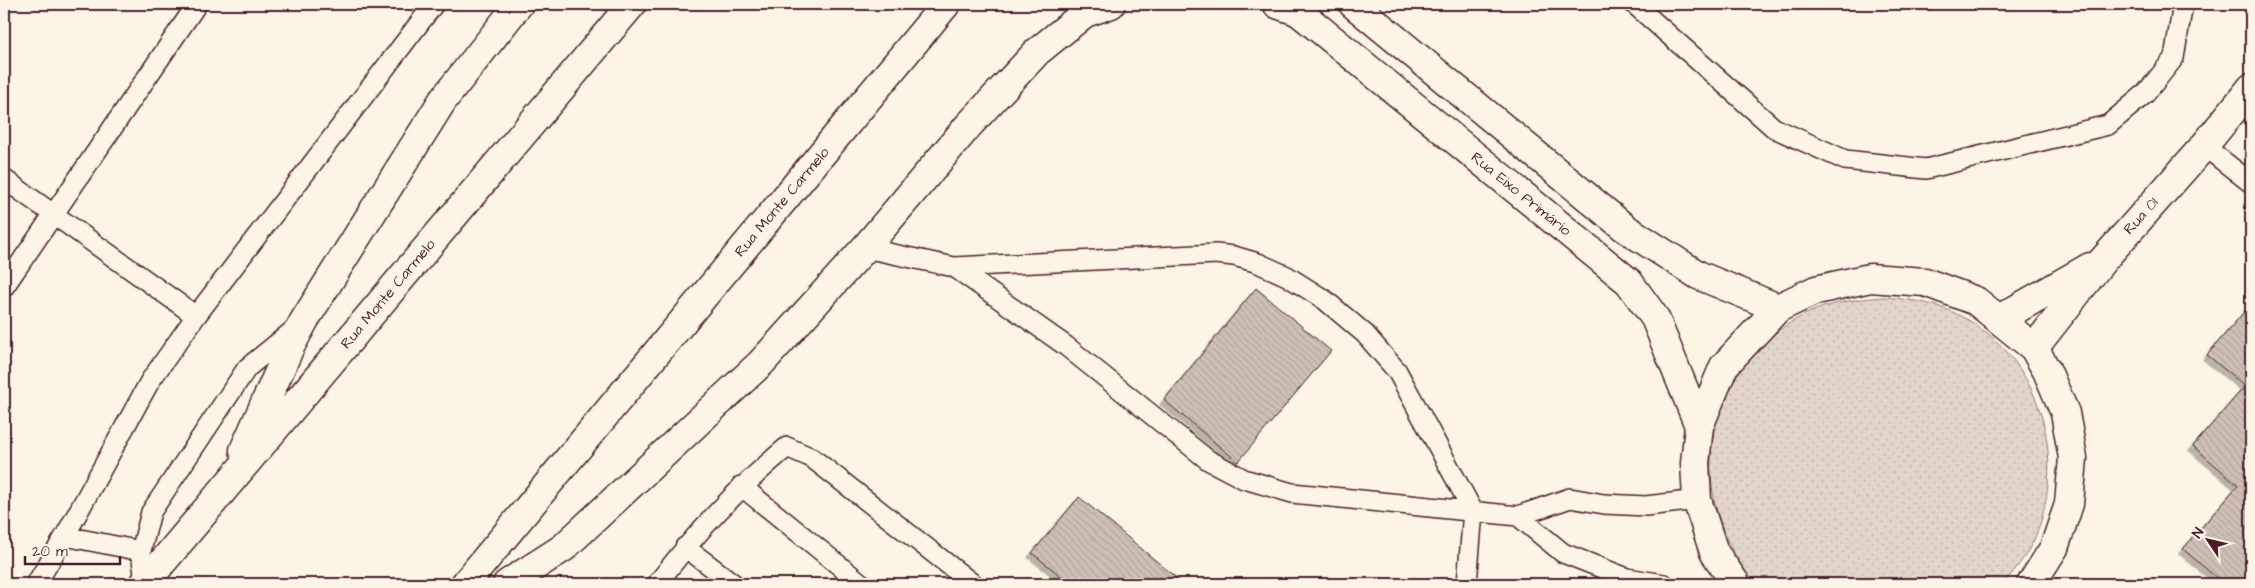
<svg xmlns="http://www.w3.org/2000/svg" width="2255" height="588" viewBox="0 0 2255 588" font-family="'Architects Daughter',sans-serif">
<style>
.grass{fill:url(#grass-dots);stroke:#967a7a}
.building{fill:url(#building-back-hatch);stroke:#4a1f2b;filter:url(#shadow)}
.lines{fill:none;stroke-linecap:round;stroke-linejoin:round}
.service-casing{stroke:#4a1f2b;stroke-width:22}
.minor-casing{stroke:#4a1f2b;stroke-width:31}
.tertiary-casing{stroke:#4a1f2b;stroke-width:31}
.trunk-casing{stroke:#4a1f2b;stroke-width:31}
.service{stroke:#fcf5e5;stroke-width:19}
.minor{stroke:#fcf5e5;stroke-width:28}
.tertiary{stroke:#fcf5e5;stroke-width:28}
.trunk{stroke:#fcf5e5;stroke-width:28}
.labels{text-anchor:middle;dominant-baseline:central;stroke-width:4;stroke-linejoin:round;paint-order:stroke}
.street-label{font-size:15px;fill:#4a1f2b;stroke:#fcf5e5}
</style>
<defs>
<pattern id="grass-dots" width="8" height="8" patternUnits="userSpaceOnUse" patternTransform="scale(1.25)"><rect width="8" height="8" fill="#e2d5ca"/><path d="M2 2h.1M6 6h.1" fill="none" stroke="#c3b6ae" stroke-width="1.8" stroke-linecap="round"/></pattern>
<pattern id="building-back-hatch" width="6" height="6" patternUnits="userSpaceOnUse" patternTransform="scale(1.25)"><rect width="6" height="6" fill="#cfc0b7"/><path d="M-1 5l2 2M0 0l6 6M5-1l2 2" fill="none" stroke="#b3a59e"/></pattern>
<filter id="shadow"><feDropShadow dx="-4.5" dy="4.5" stdDeviation="0" flood-color="#0004"/></filter>
</defs>
<rect width="100%" height="100%" fill="#fcf5e5"/>
<filter id="ink" filterUnits="userSpaceOnUse"><feTurbulence type="fractalNoise" baseFrequency=".02" numOctaves="2"/><feDisplacementMap in="SourceGraphic" scale="10" xChannelSelector="R" yChannelSelector="G"/><feConvolveMatrix kernelMatrix="1 2 1 2 8 2 1 2 1" color-interpolation-filters="sRGB"/></filter>
<g filter="url(#ink)">
<path class="grass" d="M1884 297C1903 299 1922 301 1940 307 2032 339 2069 443 2038 530 2031 550 2017 568 2003 584H1756C1683 500 1699 372 1800 317 1826 303 1855 299 1884 297Z"/>
<path class="building" d="M1256 288 1331 351 1238 462 1164 400Z
M2251 304V584H2224L2183 549 2238 485 2193 446 2245 386 2207 355Z
M1079 497 1184 584H1071L1032 553Z"/>
<g class="lines">
<g class="service-casing">
<path id="service" d="M1634 4 1774 128 1845 160 1926 169 2108 125 2146 93 2174 58 2183 4
M2204 146 2251 183
M4 179 196 316 150 381 65 536 36 584
M865 248 954 267 1216 254 1234 256 1258 263 1287 276 1325 300 1365 334 1397 371 1473 511 1467 584
M954 267 1066 346 1208 460 1244 479 1292 493 1518 516 1570 498 1604 504 1646 506 1697 500
M4 287 197 4
M196 316 434 4
M741 486 862 584
M1518 516 1563 553 1627 578 1664 584
M65 536 141 551
M685 547 734 584
M145 583 141 551 151 512 247 368 296 328
M657 584C697 531 736 490 787 447L812 458 973 584"/>
</g>
<g class="minor-casing">
<path id="minor" d="M1999 319 2090 267
M2034 348 2103 260 2204 146 2251 88"/>
</g>
<g class="tertiary-casing">
<path id="tertiary" d="M1289 4 1629 282 1655 318 1699 426
M1353 4 1625 228 1698 275 1778 308
M1736 584 1714 552 1697 500 1695 463 1699 426 1724 366 1778 308 1816 290 1870 278 1925 282 1976 301 2034 348 2047 371 2065 413 2073 458 2069 504 2054 548 2031 584"/>
</g>
<g class="trunk-casing">
<path id="trunk" d="M1277 4 1297 11
M244 450 290 347 304 321 443 100 519 4
M144 584 632 4
M465 584 946 4
M507 584 563 548 761 363 865 248 969 125 1037 52 1085 13 1111 4"/>
</g>
<use href="#service" class="service"/>
<use href="#minor" class="minor"/>
<use href="#tertiary" class="tertiary"/>
<use href="#trunk" class="trunk"/>
</g>
</g>
<g class="labels">
<g class="street-label">
<text transform="translate(1521 194) rotate(39)">Rua Eixo Primário</text>
<text transform="translate(782 202) rotate(-50)">Rua Monte Carmelo</text>
<text transform="translate(2141 216) rotate(-48)">Rua 01</text>
<text transform="translate(388 294) rotate(-50)">Rua Monte Carmelo</text>
</g>
</g>
<rect width="2255" height="588" fill="none" stroke="#fcf5e5" stroke-width="20"/>
<rect x="10" y="10" width="2235" height="568" fill="none" stroke="#4a1f2b" stroke-width="2" filter="url(#ink)"/>
<g transform="translate(2208 540) rotate(305)" stroke="#fcf5e5" stroke-width="4" paint-order="stroke">
<path d="M0-4L9 19L0 12L-9 19Z" fill="#4a1f2b"/>
<text y="-8" font-size="14" font-weight="bold" text-anchor="middle" fill="#4a1f2b">N</text>
</g>
<path d="M25 556v8h95v-8" fill="none" stroke="#4a1f2b" stroke-width="2.5"/>
<text x="32" y="556" font-size="15" fill="#4a1f2b" stroke="#fcf5e5" stroke-width="4" paint-order="stroke">20 m</text>
</svg>
